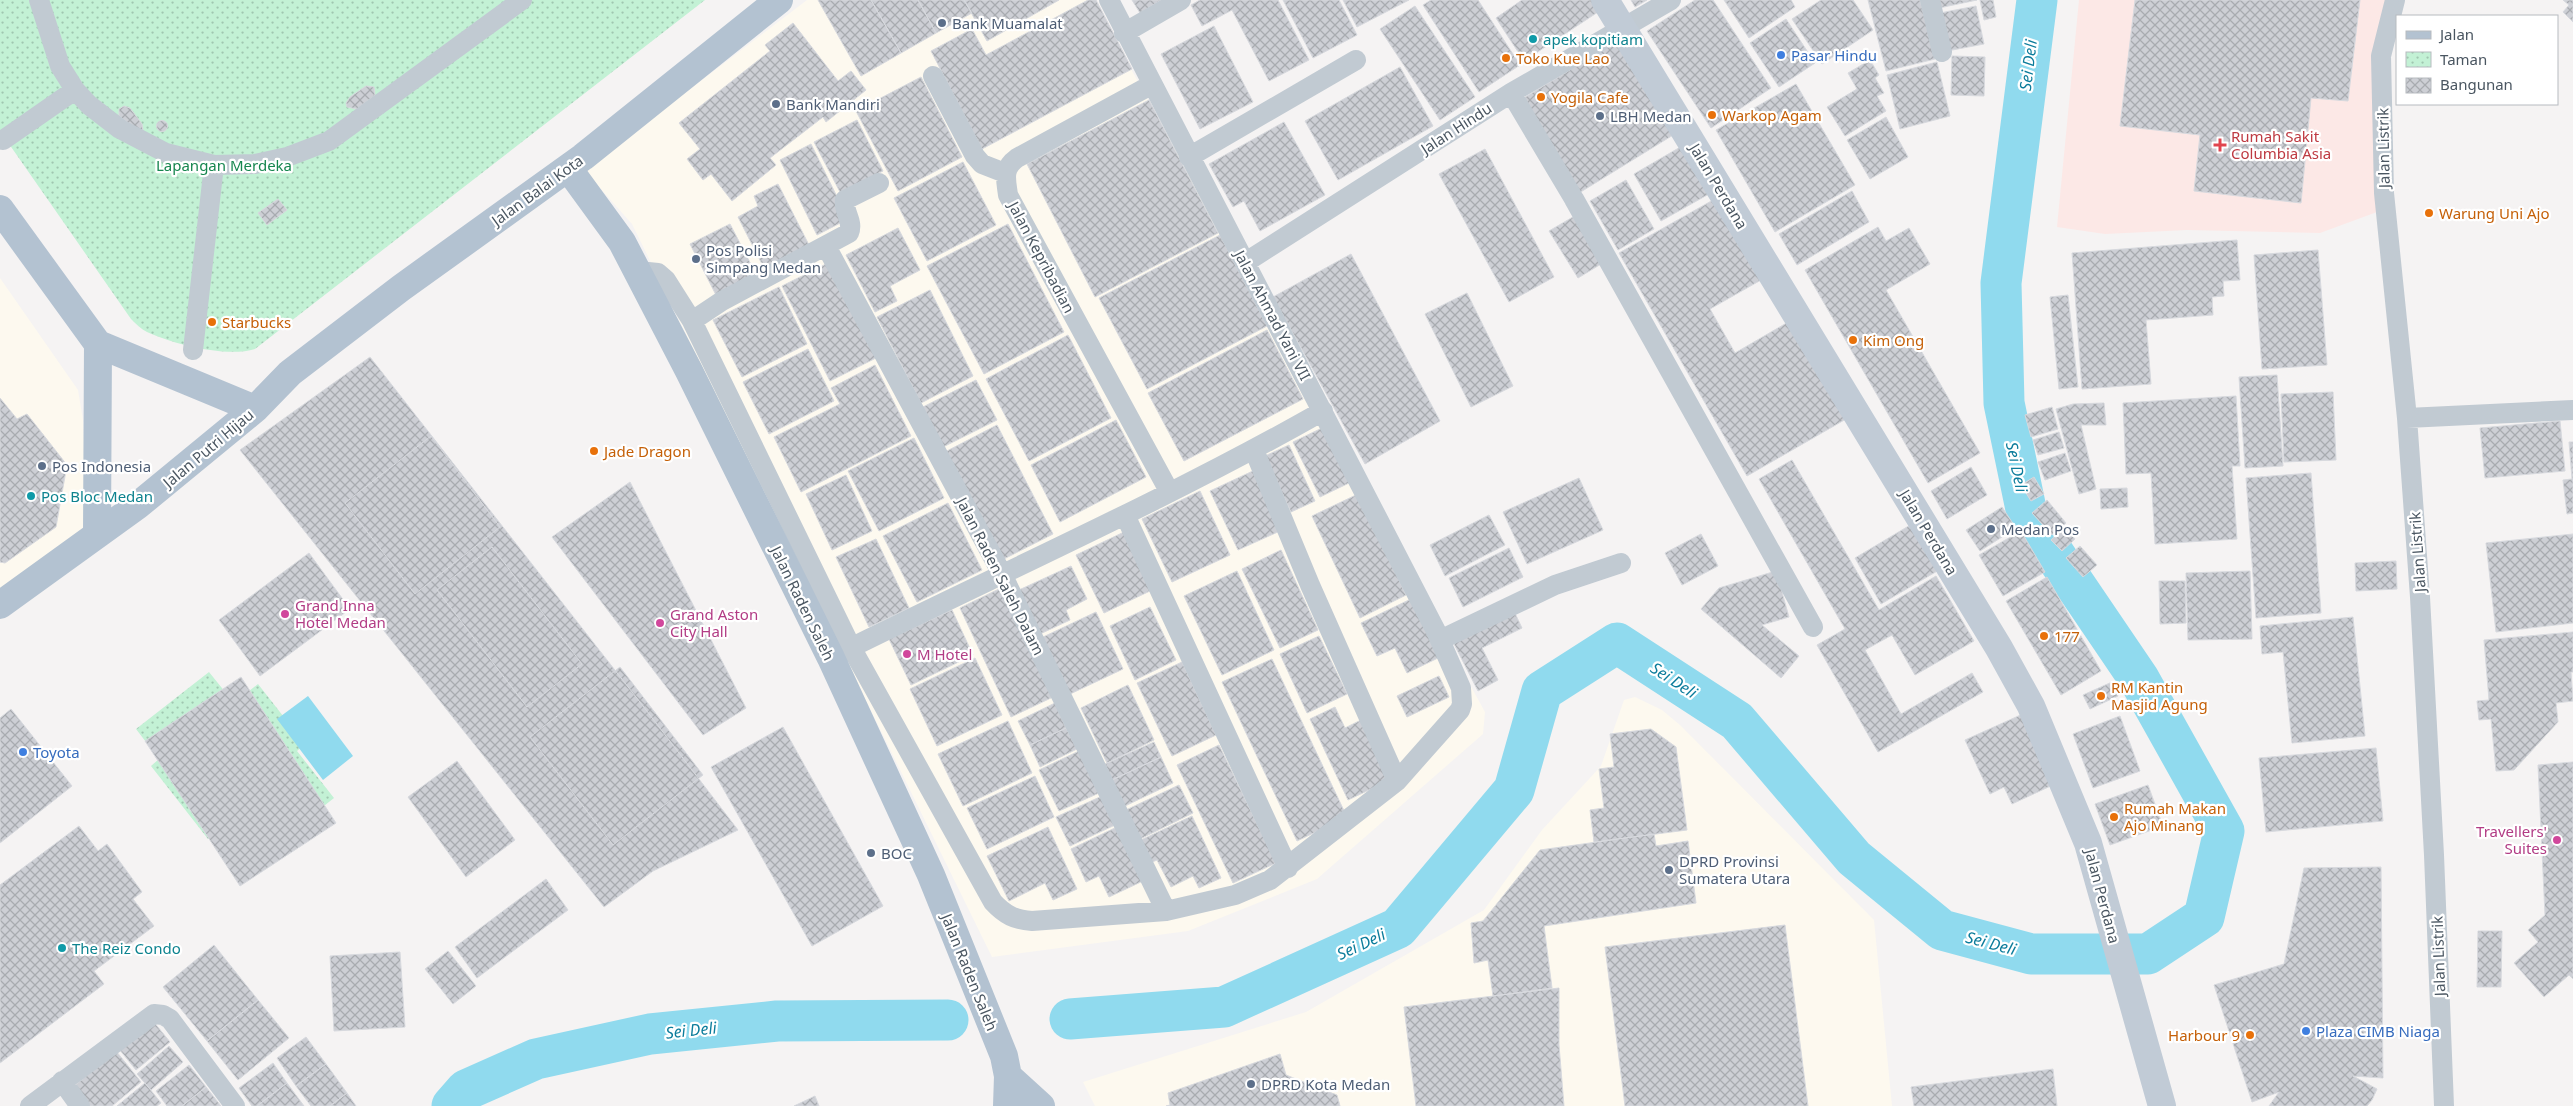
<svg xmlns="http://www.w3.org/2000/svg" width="2573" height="1106" viewBox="0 0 2573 1106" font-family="'Noto Sans',sans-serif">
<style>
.commercial{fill:#fdf9ef}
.medical{fill:#fce8e6}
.park{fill:url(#park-dots)}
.water{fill:#90daee}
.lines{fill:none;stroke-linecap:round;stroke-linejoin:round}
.river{stroke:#90daee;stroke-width:41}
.building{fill:url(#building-cross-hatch);stroke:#d7d9de}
.street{stroke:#c1cad2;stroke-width:20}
.secondary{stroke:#c1cbd6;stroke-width:28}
.primary{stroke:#b3c2d1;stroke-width:28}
.service-dot{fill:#5c6f8a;stroke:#fff;stroke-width:2}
.culture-dot{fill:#0f9aa8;stroke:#fff;stroke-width:2}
.shop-dot{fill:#3f7fe0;stroke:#fff;stroke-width:2}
.food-dot{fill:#e8710a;stroke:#fff;stroke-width:2}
.health-dot{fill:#e0444e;stroke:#fff;stroke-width:2}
.hotel-dot{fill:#d1479c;stroke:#fff;stroke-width:2}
.labels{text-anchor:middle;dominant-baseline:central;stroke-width:4.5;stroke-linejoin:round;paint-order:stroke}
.service-label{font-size:15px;fill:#4e5e75;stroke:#fff;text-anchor:start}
.culture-label{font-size:15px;fill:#0d838f;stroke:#fff;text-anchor:start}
.shop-label{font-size:15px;fill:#366cbe;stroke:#fff;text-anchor:start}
.food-label{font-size:15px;fill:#c56008;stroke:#fff;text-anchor:start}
.street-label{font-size:15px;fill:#4a5661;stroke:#fff}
.health-label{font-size:15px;fill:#be3a42;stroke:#fff;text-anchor:start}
.park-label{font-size:15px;fill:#17864f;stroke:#fff}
.hotel-label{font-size:15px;fill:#b23c85;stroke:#fff;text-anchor:start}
.water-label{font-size:16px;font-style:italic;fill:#0c7c9b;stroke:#fff}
</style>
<defs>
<pattern id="park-dots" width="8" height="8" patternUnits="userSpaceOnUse" patternTransform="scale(1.25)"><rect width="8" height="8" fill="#c3f1d5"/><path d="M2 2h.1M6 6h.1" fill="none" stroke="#a0c6b0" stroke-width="1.8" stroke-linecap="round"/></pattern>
<pattern id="building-cross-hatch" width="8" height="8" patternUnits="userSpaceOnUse" patternTransform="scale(1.25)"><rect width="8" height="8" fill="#cdcfd5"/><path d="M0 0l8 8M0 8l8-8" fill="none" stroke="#a8abb0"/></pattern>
</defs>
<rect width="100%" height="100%" fill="#f5f3f3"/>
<path class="commercial" d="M807 0H1093L1485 712 1483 734 1317 879 1188 931 992 957 632 224 584 170Z
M0 278 78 390 83 420 88 527 0 595Z
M1635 697 1662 710 1680 725 1874 920 1892 1106H1095L1083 1082 1306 1012 1484 910 1542 830 1601 766 1624 700Z"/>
<path class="medical" d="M2079 0H2392L2377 212 2320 233 2187 230 2105 234 2057 227Z"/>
<path class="park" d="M0 0H705L255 349C227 358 173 344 147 332 141 329 136 324 131 319L0 131Z
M209 672 234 703 258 684 305 744 297 751 334 798 243 870 215 834 208 839 151 766 159 759 136 729Z"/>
<path class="water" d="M308 696 353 756 323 780 277 719Z"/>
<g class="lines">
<path class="river" d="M1070 1019 1224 1007 1398 928 1514 790 1542 691 1617 643 1737 721 1854 858 1942 930 2031 954H2148L2204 917 2224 831 2139 679 2027 514 2004 403 2001 283 2037 0
M452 1106 466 1090 536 1059 650 1034 777 1021 948 1020"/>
</g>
<path class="building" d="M818 0H871L901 53 861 76Z
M871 0H918L936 33 901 53Z
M918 0H964L972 13 936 33Z
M964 0H1059L987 41Z
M1088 0H1096L1132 69 982 149 931 51 972 29 986 55Z
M1132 0H1161L1140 13Z
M1200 0H1278L1309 60 1269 81 1232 10 1202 26 1191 5Z
M1283 0H1339L1357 35 1313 58Z
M1343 0H1409L1357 27Z
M1431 0H1478L1520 65 1479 92 1423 5Z
M1522 0H1594L1601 10 1524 61 1496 18Z
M1631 0H1647L1635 7Z
M1695 0H1713L1771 88 1711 128 1647 31Z
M1724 0H1791L1795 7 1749 38Z
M1821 0H1853L1873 30 1822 64 1792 19Z
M1868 0H1920L1935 59 1886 71Z
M1938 0H1977L1939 8Z
M1980 0H1993L1996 17 1984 20Z
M2135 0H2360L2348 101 2311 98 2301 203 2194 191 2200 135 2120 126Z
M2563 0H2573V22L2563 12 2569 5Z
M1415 6 1475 97 1440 120 1380 29Z
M1976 6 1984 44 1947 51 1940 13Z
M1786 19 1815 63 1779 87 1750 43Z
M793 23 838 81 851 71 866 90 826 122 823 117 770 158 776 165 732 201 711 174 703 180 687 159 700 149 679 123 770 51 765 45Z
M1214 26 1253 102 1200 129 1161 54Z
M1621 39 1678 132 1579 193 1522 99Z
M1952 56 1985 57 1984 96 1951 95Z
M1870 60 1879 75 1875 78 1884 93 1877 96 1886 111 1845 136 1827 107 1857 89 1848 73Z
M1937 62 1950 116 1900 129 1887 75Z
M1400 67 1433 126 1338 180 1305 121Z
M921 77 962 157 898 191 856 111Z
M1796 84 1855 185 1775 232 1716 130Z
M366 86 374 87 375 95 357 109 347 107 346 103 350 97Z
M1149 100 1218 233 1095 297 1027 164Z
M124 106 130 108 142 124 143 130 141 133 119 116V109Z
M1886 117 1908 157 1870 179 1847 140Z
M857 120 883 171 840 192 814 142Z
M156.5 126a5.5 5.5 0 1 1 11 0a5.5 5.5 0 1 1-11 0Z
M1284 122 1325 195 1260 231 1244 201 1233 207 1209 164Z
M1689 142 1716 190 1661 221 1634 174Z
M811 144 848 219 817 235 780 160Z
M1485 149 1554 277 1509 302 1439 174Z
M963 162 996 225 927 261 894 198Z
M1626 180 1654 229 1618 250 1590 201Z
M778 184 811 249 766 272 738 217 758 206 754 196Z
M1852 191 1869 222 1797 265 1779 234Z
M1722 195 1768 276 1710 309 1735 353 1790 321 1846 419 1747 476 1619 253Z
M278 199 287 210 267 225 258 213Z
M1578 214 1606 261 1578 278 1549 231Z
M730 224 756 274 716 295 690 244Z
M1008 224 1064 332 984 374 927 266Z
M1878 227 1886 241 1909 228 1930 264 1886 290 1980 453 1928 483 1805 270Z
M898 228 920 270 890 286 897 301 875 312 846 255Z
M1220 235 1267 326 1147 389 1099 298Z
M2237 240 2240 280 2223 281 2224 296 2212 297 2213 315 2146 320 2151 384 2082 389 2072 253Z
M2318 250 2327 365 2262 369 2254 255Z
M1351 254 1440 421 1365 464 1273 297Z
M828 263 876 358 830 381 782 286Z
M779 287 807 344 742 377 713 320Z
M930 290 973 376 921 403 877 317Z
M1467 293 1513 386 1471 407 1425 314Z
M2068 295 2078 387 2059 389 2050 297Z
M1267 330 1303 399 1184 461 1148 393Z
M1068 335 1111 418 1029 461 986 379Z
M808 349 834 401 769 434 743 382Z
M370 357 643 706 738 830 653 871 604 907 240 450Z
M875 365 911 436 801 492 774 437 840 404 831 388Z
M2277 375 2283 466 2245 468 2239 377Z
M976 380 997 420 943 447 923 407Z
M2333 392 2336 460 2284 462 2281 394Z
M2236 396 2240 466H2232L2237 539 2155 544 2151 473 2126 474 2123 403Z
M0 398 17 419 27 414 67 465 56 527 5 563 0 562Z
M2104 403 2106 425H2081L2096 489 2079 494 2056 409 2073 404Z
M2052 407 2058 429 2031 437 2025 415Z
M1116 420 1146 477 1060 522 1031 465Z
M2560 421 2565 471 2485 478 2480 428Z
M997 425 1053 534 1000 561 945 452Z
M1322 428 1349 483 1320 497 1293 442Z
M2059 432 2064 448 2038 455 2033 440Z
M431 436 500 527 415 594 345 503Z
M914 438 944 498 879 531 848 471Z
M2569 442H2573V513L2567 514 2563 480 2572 479Z
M1289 445 1315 501 1291 512 1265 456Z
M2065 453 2071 471 2045 480 2038 462Z
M1792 460 1879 610 1936 576 1974 641 1915 675 1892 635 1865 650 1901 714 1972 673 1983 692 1878 752 1817 645 1845 629 1759 479Z
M1971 467 1987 495 1947 519 1931 491Z
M1255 470 1280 531 1238 550 1210 491Z
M2311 473 2321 613 2256 618 2246 478Z
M846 475 872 531 832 550 806 494Z
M2034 477 2044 494 2031 501 2021 485Z
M1579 478 1603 530 1527 564 1503 512Z
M630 482 746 708 703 735 552 537Z
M2127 488 2128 507 2101 509 2100 489Z
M1200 491 1230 555 1172 582 1142 519Z
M1358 494 1406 595 1360 618 1312 516Z
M2047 500 2066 523 2052 535 2032 513Z
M948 503 982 570 917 602 883 536Z
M2002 507 2016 528 1980 551 1966 530Z
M1489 515 1505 545 1445 576 1430 545Z
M1912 524 1939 570 1881 604 1855 558Z
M2065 527 2075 539 2062 551 2051 540Z
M2021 531 2045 572 2003 596 1979 555Z
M1124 532 1152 590 1104 613 1076 555Z
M1701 534 1718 566 1682 585 1665 553Z
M2573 534V623L2496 632 2486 543Z
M876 539 909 608 869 627 836 557Z
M2080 546 2097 565 2083 577 2066 558Z
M492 547 582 664 527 707 437 590Z
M1509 548 1523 577 1463 607 1449 578Z
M1281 550 1318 630 1280 648 1242 569Z
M309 553 350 609 260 676 219 620Z
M2396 561 2397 589 2356 591 2355 563Z
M1071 566 1087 599 1066 610 1070 620 1040 634 1019 590Z
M1237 571 1274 650 1222 675 1184 596Z
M1776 571 1789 617 1762 625 1799 656 1781 678 1701 609 1719 588Z
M2250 571 2252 639 2188 640 2186 573Z
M2047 577 2101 671 2061 695 2006 601Z
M2159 581H2185L2186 623 2160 624Z
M1001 588 1053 697 1011 717 960 608Z
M1413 598 1440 657 1407 673 1395 648 1377 656 1361 623Z
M1150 607 1176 660 1135 680 1110 626Z
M1512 607 1522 628 1482 648 1498 680 1478 691 1451 638Z
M952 610 973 655 911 685 889 639Z
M1096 612 1123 669 1068 695 1041 638Z
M2353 617 2365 736 2292 743 2283 652 2262 654 2260 626Z
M2573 632V672H2571L2573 701 2556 703 2558 722 2514 770 2496 771 2491 719 2479 720 2477 701 2489 700 2484 640Z
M1319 636 1347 694 1307 713 1280 654Z
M975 658 1002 715 937 746 910 689Z
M1272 659 1347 817 1297 841 1222 682Z
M1182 662 1216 735 1172 756 1137 683Z
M620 667 703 775 613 845 530 737Z
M1439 676 1449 697 1407 717 1397 696Z
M241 677 336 823 240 886 145 741Z
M2112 682 2118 696 2090 709 2083 695Z
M1128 685 1154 740 1107 763 1081 708Z
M1055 703 1066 728 1030 745 1018 721Z
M1335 707 1345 728 1361 720 1390 780 1348 800 1310 719Z
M11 709 72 786 0 843V718Z
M2025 713 2057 783 2012 804 2004 787 1990 794 1965 740Z
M2120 716 2140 771 2093 788 2073 734Z
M1008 721 1032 773 963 806 938 754Z
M783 727 883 906 812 946 711 767Z
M1066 728 1077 749 1040 767 1030 745Z
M1651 729 1676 747 1687 830 1594 842 1590 810 1604 808 1599 769 1614 767 1610 734Z
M1154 742 1161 757 1112 780 1105 764Z
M1219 745 1276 863 1233 883 1177 765Z
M2376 748 2383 821 2266 832 2259 758Z
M1079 751 1099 793 1059 811 1039 770Z
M1161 757 1173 783 1125 806 1112 780Z
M457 761 515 840 466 877 408 797Z
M2573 762V979L2569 975 2544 997 2514 963 2538 942 2528 930 2545 915 2538 765Z
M1035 776 1054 817 987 849 967 808Z
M1179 785 1193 813 1140 839 1126 810Z
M2148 785 2163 826 2110 845 2095 804Z
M1102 796 1115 825 1070 846 1056 817Z
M1192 816 1221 878 1199 888 1193 876 1171 887 1157 860 1152 862 1141 840Z
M79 826 98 851 107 844 142 892 133 899 154 926 94 971 104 984 0 1063V885Z
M1119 826 1145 880 1109 897 1099 876 1086 882 1071 849Z
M1048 827 1077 889 1053 900 1045 883 1009 901 987 856Z
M1654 834 1656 846 1688 841 1696 903 1544 926 1552 988 1493 996 1488 960 1474 963 1471 923 1483 921 1540 850Z
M2381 867 2383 1078 2353 1076 2377 1089 2372 1100 2367 1106H2269L2279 1092 2252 1102 2214 985 2284 964 2304 868Z
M546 879 568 910 477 978 455 947Z
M1785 925 1808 1106H1625L1605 947Z
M2478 931H2502L2501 987H2477Z
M214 945 258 1000 207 1041 163 987Z
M448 951 476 986 453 1004 425 969Z
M400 952 405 1027 334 1031 330 956Z
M1559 988V1045L1564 1106H1416L1404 1007Z
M258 1000 289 1038 238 1080 207 1041Z
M153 1021 170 1042 136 1070 119 1049Z
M306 1037 326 1064 296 1086 277 1058Z
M169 1046 183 1062 151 1090 137 1074Z
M116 1051 141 1082 112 1106H87L72 1088Z
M1280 1054 1286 1075 1337 1095 1340 1106H1166L1170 1105 1168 1093Z
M273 1063 287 1083 257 1106H252L239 1088Z
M326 1064 347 1093 330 1106H311L296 1086Z
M189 1065 206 1087 182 1106H167L156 1091Z
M2053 1069 2057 1106H1914L1911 1087Z
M145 1083 161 1103 157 1106H117Z
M287 1083 304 1106H257Z
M206 1087 221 1106H182Z
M347 1093 356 1106H330Z
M815 1096 819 1106H794Z"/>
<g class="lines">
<path class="street" d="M39 0 60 66 75 90 89 105 120 129 166 153 214 165 255 164 287 157 329 141 522 0
M1930 0 1942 52
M2395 0 2381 56 2384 193 2407 418 2420 597 2434 855 2444 1106
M1124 33 1181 0
M933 76 975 156 982 164 1005 173
M1151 85 1017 158C1002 169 1006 179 1008 195L1169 491
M1511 93 1574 199 1813 627
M3 140 75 90
M1189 157 1356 60
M879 183 845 200C843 212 854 221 849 233L722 301 692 321 851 647 993 902C1005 915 1015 920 1032 921L1166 911 1235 895 1270 880 1397 781 1460 710 1462 704 1461 688 1436 631 1109 0
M826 246 1002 574 1166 911
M1246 262 1511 93 1671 0
M638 271 658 273 666 280 692 321
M193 350 214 165
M2407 418 2573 410
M1254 450 1310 585 1397 781
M1125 515 1288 868
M1440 640 1555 585 1621 563
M840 653C1001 573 1166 500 1323 411
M62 1081 80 1106
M30 1106 154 1014 163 1015 170 1019 235 1106"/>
<path class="secondary" d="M1605 0 1999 648 2031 706 2088 843 2162 1106"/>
<path class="primary" d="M568 168 622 242 689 371 831 658 931 875 1004 1056 1008 1076 1007 1106
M0 209 98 344 255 409
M97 534 98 344
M0 605 137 506 255 409 290 373 401 288 583 157 779 0
M1008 1076 1041 1106"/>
</g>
<g class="service-dot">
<circle cx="942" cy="23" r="5"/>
<circle cx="776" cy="104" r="5"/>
<circle cx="1600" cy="116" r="5"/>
<circle cx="696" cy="259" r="5"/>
<circle cx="42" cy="466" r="5"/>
<circle cx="1991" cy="529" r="5"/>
<circle cx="871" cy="853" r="5"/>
<circle cx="1669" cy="870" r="5"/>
<circle cx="1251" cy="1084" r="5"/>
</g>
<g class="culture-dot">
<circle cx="1533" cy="39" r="5"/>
<circle cx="31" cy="496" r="5"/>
<circle cx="62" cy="948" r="5"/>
</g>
<g class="shop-dot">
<circle cx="1781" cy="55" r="5"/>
<circle cx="23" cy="752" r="5"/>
<circle cx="2306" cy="1031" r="5"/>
</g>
<g class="food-dot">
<circle cx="1506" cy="58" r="5"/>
<circle cx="1541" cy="97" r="5"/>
<circle cx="1712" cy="115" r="5"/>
<circle cx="2429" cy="213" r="5"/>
<circle cx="212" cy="322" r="5"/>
<circle cx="1853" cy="340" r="5"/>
<circle cx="594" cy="451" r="5"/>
<circle cx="2044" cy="636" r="5"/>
<circle cx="2101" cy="696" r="5"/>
<circle cx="2114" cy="817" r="5"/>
<circle cx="2250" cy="1035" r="5"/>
</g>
<path class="health-dot" d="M2217.5 137.5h5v5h5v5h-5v5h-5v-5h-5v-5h5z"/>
<g class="hotel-dot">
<circle cx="285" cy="614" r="5"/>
<circle cx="660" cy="623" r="5"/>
<circle cx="907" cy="654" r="5"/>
<circle cx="2557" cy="840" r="5"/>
</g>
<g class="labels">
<g class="service-label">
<text x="952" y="23">Bank Muamalat</text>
<text x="786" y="104">Bank Mandiri</text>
<text x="1610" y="116">LBH Medan</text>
<text x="706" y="250">Pos Polisi<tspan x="706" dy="17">Simpang Medan</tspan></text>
<text x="52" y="466">Pos Indonesia</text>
<text x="2001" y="529">Medan Pos</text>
<text x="881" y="853">BOC</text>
<text x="1679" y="861">DPRD Provinsi<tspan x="1679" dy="17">Sumatera Utara</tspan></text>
<text x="1261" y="1084">DPRD Kota Medan</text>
</g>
<g class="culture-label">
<text x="1543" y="39">apek kopitiam</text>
<text x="41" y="496">Pos Bloc Medan</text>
<text x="72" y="948">The Reiz Condo</text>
</g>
<g class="shop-label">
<text x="1791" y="55">Pasar Hindu</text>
<text x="33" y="752">Toyota</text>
<text x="2316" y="1031">Plaza CIMB Niaga</text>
</g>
<g class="food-label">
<text x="1516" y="58">Toko Kue Lao</text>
<text x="1551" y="97">Yogila Cafe</text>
<text x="1722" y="115">Warkop Agam</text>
<text x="2439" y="213">Warung Uni Ajo</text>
<text x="222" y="322">Starbucks</text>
<text x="1863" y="340">Kim Ong</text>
<text x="604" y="451">Jade Dragon</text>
<text x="2054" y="636">177</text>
<text x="2111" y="687">RM Kantin<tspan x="2111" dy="17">Masjid Agung</tspan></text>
<text x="2124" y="808">Rumah Makan<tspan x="2124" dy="17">Ajo Minang</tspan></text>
<text x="2240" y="1035" text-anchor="end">Harbour 9</text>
</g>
<g class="street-label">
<text transform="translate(1456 128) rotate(-33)">Jalan Hindu</text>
<text transform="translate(2383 148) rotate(-91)">Jalan Listrik</text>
<text transform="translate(1719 186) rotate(59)">Jalan Perdana</text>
<text transform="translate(537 190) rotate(-36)">Jalan Balai Kota</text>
<text transform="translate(1042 257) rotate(62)">Jalan Kepribadian</text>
<text transform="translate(1273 315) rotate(62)">Jalan Ahmad Yani VII</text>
<text transform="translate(208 448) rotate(-40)">Jalan Putri Hijau</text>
<text transform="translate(1929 532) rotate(59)">Jalan Perdana</text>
<text transform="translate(2417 552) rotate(-94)">Jalan Listrik</text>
<text transform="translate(1001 576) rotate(63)">Jalan Raden Saleh Dalam</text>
<text transform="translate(803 603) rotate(64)">Jalan Raden Saleh</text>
<text transform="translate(2103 896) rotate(75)">Jalan Perdana</text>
<text transform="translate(2438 956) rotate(-92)">Jalan Listrik</text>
<text transform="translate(970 972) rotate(68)">Jalan Raden Saleh</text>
</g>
<g class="health-label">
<text x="2231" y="136">Rumah Sakit<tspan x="2231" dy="17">Columbia Asia</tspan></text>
</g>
<g class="park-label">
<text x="224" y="165">Lapangan Merdeka</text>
</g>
<g class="hotel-label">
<text x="295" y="605">Grand Inna<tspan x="295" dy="17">Hotel Medan</tspan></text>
<text x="670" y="614">Grand Aston<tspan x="670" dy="17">City Hall</tspan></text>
<text x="917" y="654">M Hotel</text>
<text x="2547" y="831" text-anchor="end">Travellers'<tspan x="2547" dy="17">Suites</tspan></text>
</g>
<g class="water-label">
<text transform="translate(2028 65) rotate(-83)">Sei Deli</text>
<text transform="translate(2017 467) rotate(78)">Sei Deli</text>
<text transform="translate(1674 680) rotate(33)">Sei Deli</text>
<text transform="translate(1991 943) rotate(15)">Sei Deli</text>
<text transform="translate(1361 944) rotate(-25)">Sei Deli</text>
<text transform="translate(691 1030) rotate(-6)">Sei Deli</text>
</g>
</g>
<rect x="2396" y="15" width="162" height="90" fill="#ffffff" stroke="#b7bbc0"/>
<rect x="2406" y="31" width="25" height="8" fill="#b3c2d1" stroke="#b7bbc0"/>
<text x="2440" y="40" font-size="15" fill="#4a5661">Jalan</text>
<rect x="2406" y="52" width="25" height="15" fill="url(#park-dots)" stroke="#b7bbc0"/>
<text x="2440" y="65" font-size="15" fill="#4a5661">Taman</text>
<rect x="2406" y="78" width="25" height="15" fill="url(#building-cross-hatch)" stroke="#b7bbc0"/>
<text x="2440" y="90" font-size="15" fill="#4a5661">Bangunan</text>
</svg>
